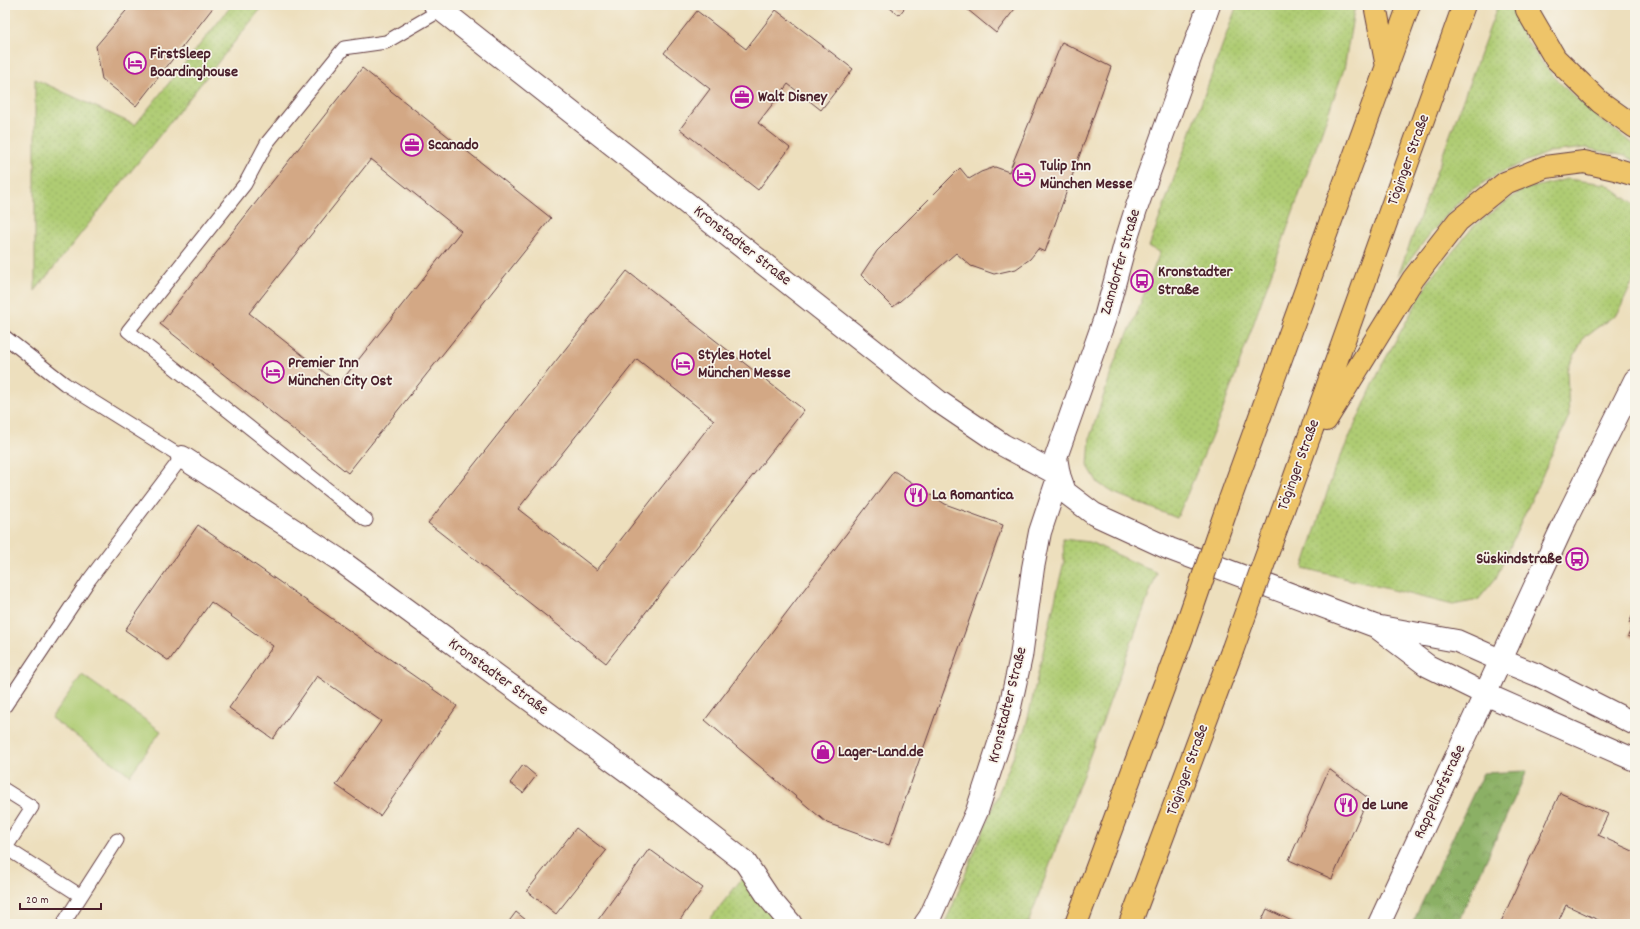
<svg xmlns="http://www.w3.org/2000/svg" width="1640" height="929" viewBox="0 0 1640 929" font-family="Dekko,sans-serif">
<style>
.green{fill:url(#green-dots);stroke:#7c764f}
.forest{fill:url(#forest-crowns);stroke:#6a6848}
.pitch{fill:#afcc73;stroke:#7c764f}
.building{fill:#d3a885;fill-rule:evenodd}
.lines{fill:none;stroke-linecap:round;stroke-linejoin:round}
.service-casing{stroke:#623c41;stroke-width:15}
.minor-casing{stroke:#623c41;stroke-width:24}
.tertiary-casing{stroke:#623c41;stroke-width:24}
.motorway-casing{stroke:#623c41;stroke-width:24}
.service{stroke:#fff;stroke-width:13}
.minor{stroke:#fff;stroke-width:22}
.tertiary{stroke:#fff;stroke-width:22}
.motorway{stroke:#eec469;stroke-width:22}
.motorway-bridge-casing{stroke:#623c41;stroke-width:24;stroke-linecap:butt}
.motorway-bridge{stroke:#eec469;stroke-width:22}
.labels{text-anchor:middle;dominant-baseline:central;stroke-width:3.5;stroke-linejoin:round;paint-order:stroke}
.poi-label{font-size:16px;font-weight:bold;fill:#4a1f2b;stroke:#f7f3e8;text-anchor:start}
.street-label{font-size:16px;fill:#4a1f2b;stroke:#f7f3e8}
</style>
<defs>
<pattern id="green-dots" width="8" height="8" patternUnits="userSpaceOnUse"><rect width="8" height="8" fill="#afcc73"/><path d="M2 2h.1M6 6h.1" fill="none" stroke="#98af64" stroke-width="1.8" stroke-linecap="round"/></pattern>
<pattern id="forest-crowns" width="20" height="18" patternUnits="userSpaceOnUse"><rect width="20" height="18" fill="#8bb065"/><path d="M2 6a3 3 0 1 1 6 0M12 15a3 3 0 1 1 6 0" fill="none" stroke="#748f53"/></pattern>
</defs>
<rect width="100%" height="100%" fill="#f7f3e8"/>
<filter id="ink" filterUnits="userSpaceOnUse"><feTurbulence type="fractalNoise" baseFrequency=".025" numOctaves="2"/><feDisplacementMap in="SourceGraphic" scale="8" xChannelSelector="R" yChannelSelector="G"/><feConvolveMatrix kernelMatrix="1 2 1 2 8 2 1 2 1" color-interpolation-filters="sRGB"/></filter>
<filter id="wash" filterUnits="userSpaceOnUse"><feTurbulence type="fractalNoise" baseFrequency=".012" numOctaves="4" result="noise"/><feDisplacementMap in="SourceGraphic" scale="16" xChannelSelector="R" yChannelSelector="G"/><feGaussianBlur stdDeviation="0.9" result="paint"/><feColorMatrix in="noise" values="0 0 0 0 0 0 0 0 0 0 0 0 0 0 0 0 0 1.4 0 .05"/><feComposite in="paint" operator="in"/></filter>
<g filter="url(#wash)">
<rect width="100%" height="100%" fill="#eddfbd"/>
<path class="green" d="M232 5H264L35 291V79L135 125Z
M1237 5H1355L1344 69 1222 412 1177 518 1114 493 1098 483 1088 466 1090 437 1116 358 1133 323 1160 252 1149 247Z
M1498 5H1512C1524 61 1590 113 1635 145V161L1625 156 1586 148 1549 152 1499 173 1467 193 1429 235 1398 276Z
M1567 179 1606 184 1635 205V277L1618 313 1584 337 1567 370 1569 416 1496 578 1478 600 1453 605 1303 568 1334 471 1382 365 1430 279 1474 226 1522 190Z
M1063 539 1090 542 1157 573 1028 924H945L1026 726 1064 561Z
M744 876 780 924H706Z"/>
<path class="forest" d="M1527 771 1457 924H1412L1483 773Z"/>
<path class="pitch" d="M82 675 161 731 130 775 51 718Z"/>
<g id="blocks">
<path class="building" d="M131 5H215L136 106 102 79 96 46Z
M886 5H907L899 15Z
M962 5H1018L996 33Z
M776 10 853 69 821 110 788 84 758 123 790 148 758 190 680 129 710 89 664 53 697 11 746 49Z
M1062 42 1111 67 1045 252 1038 249 1030 259 1016 269 994 274 971 266 956 253 893 307 861 275 877 251 960 168 969 179 981 172 995 167 1009 172Z
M362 68 551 218 348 473 160 324ZM371 159 461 231 339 384 249 313Z
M627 271 804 410 606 663 428 523ZM637 359 714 420 597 570 518 509Z
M894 471 945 504 1003 525 889 845 827 823 705 720Z
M198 525 457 706 380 816 336 785 381 721 317 676 273 739 229 708 273 646 211 602 169 661 125 630Z
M1635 610V639L1628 636 1633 625 1629 623Z
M523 765 536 776 523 793 510 783Z
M1329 769 1368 798 1332 879 1289 860Z
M1560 793 1608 814 1598 835 1635 852V924H1607L1566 905 1557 924H1500Z
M576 828 606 851 556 914 527 891Z
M649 849 703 888 677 924H595Z
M1267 909 1298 924H1260Z
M516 912 531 924H507Z"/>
</g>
</g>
<g filter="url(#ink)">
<use href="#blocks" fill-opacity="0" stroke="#623c41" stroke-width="1"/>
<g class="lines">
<g class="service-casing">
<path id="service" d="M5 337 65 384 182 457 89 580 5 706
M366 520 128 331 245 184 267 143 344 48 386 42 441 10
M5 790 32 807 5 849
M6 848 81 896
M63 924 117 840"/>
</g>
<g class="minor-casing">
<path id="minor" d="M435 5 938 401 1003 445 1059 475 1040 532 1033 568 1021 657 1008 716 977 811 930 917 925 924
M182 457 338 559 650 788 745 862 769 898 791 924
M1500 660 1540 676 1635 724
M1485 694 1635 760"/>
</g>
<g class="tertiary-casing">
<path id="tertiary" d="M1209 5 1136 209 1125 244 1105 318 1056 457 1059 475 1065 492 1094 514 1170 549 1375 626 1457 641 1500 660
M1379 629 1428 666 1485 694
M1379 924 1566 519 1635 380"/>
</g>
<g class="motorway-casing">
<path id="motorway" d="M1375 5 1387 67
M1526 5 1527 10 1555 58 1600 102 1635 127
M1326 420 1413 279 1430 257 1458 221 1505 183 1545 167 1584 162 1615 169 1635 175
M1229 502 1409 5
M1279 521 1464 5
M1076 924 1184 632
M1130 924 1232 651"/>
</g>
<use href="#service" class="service"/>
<use href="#minor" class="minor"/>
<use href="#tertiary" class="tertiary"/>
<use href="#motorway" class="motorway"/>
<g class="motorway-bridge-casing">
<path id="motorway-bridge" d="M1184 632 1229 502
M1232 651 1279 521"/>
</g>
<use href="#motorway-bridge" class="motorway-bridge"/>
</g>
</g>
<defs>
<g id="hotel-ring" transform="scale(1.15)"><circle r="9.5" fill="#f7f3e8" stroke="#b5179e" stroke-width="1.5"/><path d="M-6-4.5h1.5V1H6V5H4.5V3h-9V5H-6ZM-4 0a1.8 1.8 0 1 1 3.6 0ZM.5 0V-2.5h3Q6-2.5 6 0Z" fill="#b5179e"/></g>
<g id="office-ring" transform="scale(1.15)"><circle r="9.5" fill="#f7f3e8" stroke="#b5179e" stroke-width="1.5"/><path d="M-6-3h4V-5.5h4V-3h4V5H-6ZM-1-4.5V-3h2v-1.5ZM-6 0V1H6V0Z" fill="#b5179e"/></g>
<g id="bus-ring" transform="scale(1.15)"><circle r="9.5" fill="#f7f3e8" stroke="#b5179e" stroke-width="1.5"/><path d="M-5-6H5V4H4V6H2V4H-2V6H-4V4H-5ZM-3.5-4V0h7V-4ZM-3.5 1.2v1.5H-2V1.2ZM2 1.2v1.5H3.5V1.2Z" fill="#b5179e"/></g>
<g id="restaurant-ring" transform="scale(1.15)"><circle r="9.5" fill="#f7f3e8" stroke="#b5179e" stroke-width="1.5"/><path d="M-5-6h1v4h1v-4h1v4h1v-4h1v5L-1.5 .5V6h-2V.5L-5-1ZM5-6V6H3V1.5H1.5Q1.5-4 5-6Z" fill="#b5179e"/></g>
<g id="shop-ring" transform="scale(1.15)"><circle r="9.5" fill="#f7f3e8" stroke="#b5179e" stroke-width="1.5"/><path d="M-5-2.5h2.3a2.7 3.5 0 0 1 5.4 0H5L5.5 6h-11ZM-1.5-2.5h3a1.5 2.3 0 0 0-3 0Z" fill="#b5179e"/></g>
</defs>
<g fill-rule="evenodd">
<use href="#hotel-ring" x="135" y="63"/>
<use href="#office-ring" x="742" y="97"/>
<use href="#office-ring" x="412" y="145"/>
<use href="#hotel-ring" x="1024" y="175"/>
<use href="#bus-ring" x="1142" y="281"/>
<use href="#hotel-ring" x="683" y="364"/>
<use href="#hotel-ring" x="273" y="372"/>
<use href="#restaurant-ring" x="916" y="495"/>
<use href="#bus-ring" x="1577" y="559"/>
<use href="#shop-ring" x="823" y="752"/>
<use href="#restaurant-ring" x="1346" y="805"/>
</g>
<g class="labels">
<g class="poi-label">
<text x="150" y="54">FirstSleep<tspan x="150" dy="18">Boardinghouse</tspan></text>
<text x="758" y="97">Walt Disney</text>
<text x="428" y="145">Scanado</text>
<text x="1040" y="166">Tulip Inn<tspan x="1040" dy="18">München Messe</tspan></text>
<text x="1158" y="272">Kronstadter<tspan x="1158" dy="18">Straße</tspan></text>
<text x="698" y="355">Styles Hotel<tspan x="698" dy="18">München Messe</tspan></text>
<text x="288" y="363">Premier Inn<tspan x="288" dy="18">München City Ost</tspan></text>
<text x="932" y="495">La Romantica</text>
<text x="1562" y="559" text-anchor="end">Süskindstraße</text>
<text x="838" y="752">Lager-Land.de</text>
<text x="1362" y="805">de Lune</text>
</g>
<g class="street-label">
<text transform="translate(1409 160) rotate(-70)">Töginger Straße</text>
<text transform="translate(742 246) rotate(38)">Kronstadter Straße</text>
<text transform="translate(1121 262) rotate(-74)">Zamdorfer Straße</text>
<text transform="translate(1299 465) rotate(-70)">Töginger Straße</text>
<text transform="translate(498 677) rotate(36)">Kronstadter Straße</text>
<text transform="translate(1008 705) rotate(-76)">Kronstadter Straße</text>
<text transform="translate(1188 770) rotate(-70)">Töginger Straße</text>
<text transform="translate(1440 792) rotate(-65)">Rappelhofstraße</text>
</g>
</g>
<rect width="1640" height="929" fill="none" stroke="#f7f3e8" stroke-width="20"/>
<path d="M20 903v6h81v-6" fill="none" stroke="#4a1f2b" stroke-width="2"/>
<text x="26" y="903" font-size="12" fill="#4a1f2b" stroke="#f7f3e8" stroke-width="3" paint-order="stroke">20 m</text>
</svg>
